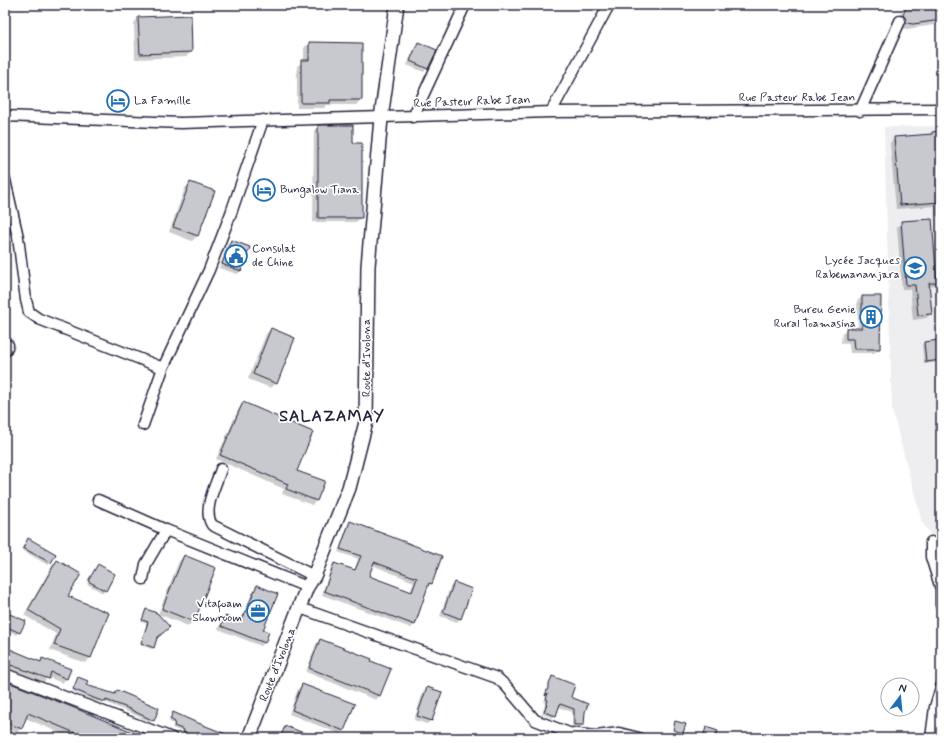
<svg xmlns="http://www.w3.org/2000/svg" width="946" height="743" viewBox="0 0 946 743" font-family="Mynerve,sans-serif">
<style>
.built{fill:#eeeef1}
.shadow{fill:#0003;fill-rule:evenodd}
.building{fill:#c8c8cf;stroke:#22223b;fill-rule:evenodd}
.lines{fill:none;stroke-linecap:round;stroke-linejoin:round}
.minor-casing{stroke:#22223b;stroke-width:13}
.major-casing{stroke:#22223b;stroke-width:16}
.minor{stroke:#fff;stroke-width:10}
.major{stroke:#fff;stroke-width:13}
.labels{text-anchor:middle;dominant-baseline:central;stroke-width:3.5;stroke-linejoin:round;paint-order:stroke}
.street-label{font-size:12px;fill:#22223b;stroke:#fff}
.poi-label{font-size:12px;fill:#22223b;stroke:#fff;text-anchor:start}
.district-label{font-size:16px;font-weight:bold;letter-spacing:1px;fill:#22223b;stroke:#fff}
</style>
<rect width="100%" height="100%" fill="#fff"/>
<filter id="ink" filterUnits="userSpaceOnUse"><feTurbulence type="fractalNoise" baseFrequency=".025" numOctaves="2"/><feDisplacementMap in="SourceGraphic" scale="8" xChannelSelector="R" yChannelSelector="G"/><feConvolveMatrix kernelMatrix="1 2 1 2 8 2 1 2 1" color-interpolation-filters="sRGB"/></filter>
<g filter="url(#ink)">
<path class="built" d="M941 126V550L922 522 892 410 884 127Z"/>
<path class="shadow" d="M911 5H941V24L907 29 901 28 898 20 902 12Z
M190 16 191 52 186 57 135 59 134 23 139 18Z
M309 43 361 100 356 105H327L324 108H297V66L304 61V48Z
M418 43 427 68 424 72 407 65 415 47Z
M319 126 352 144 361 217 356 222H313L314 131Z
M941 133V216H935V206L896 209 890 143 894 138Z
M190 183 197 236 192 241 169 232 185 188Z
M902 222 936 282 932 287H928L931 314 926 318 913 320 910 289H902L897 227Z
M231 241 241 271 237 274 219 268 227 245Z
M862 297H880L879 348 874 353H850L849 344 841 343 842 333 847 329H858L857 301Z
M271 329 276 383 271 388 248 379 266 334Z
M924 343 940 360 938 362 924 364 922 345Z
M243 404 295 471 324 482 316 501 312 505 282 494 284 489 216 459 239 408Z
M350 522 431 583 427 587 414 625 411 628 322 595 331 568 334 564 354 571 358 559 338 552 347 526ZM372 565 414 582 410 592 368 576Z
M26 542 55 554 50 563 48 565 22 550Z
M184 556 193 621 188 626 158 614 179 561Z
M57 561 67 597 107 614 90 658 85 663 50 650 56 634 24 615 52 566Z
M96 568 114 575 103 593 87 584Z
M454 583 461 618 457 622 440 616 450 587Z
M257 586 264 643 261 646 218 629 225 617 240 622 254 589Z
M146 610 156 638 152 649 140 645 147 624 141 622Z
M5 613 24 622 17 635 5 629Z
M320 640 389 669 379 696 376 700 306 672 316 644Z
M5 649 40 663 43 659 67 678 62 683 48 677 43 683 8 670V668L5 666Z
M552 677 569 697 583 725 581 727H572V712L558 707 553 718 542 714 546 702H544L547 693 544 696Z
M78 678 85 686 115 695 117 691 153 720 151 722 105 702 103 703 94 701 72 691Z
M5 681 145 738H72L25 718 21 728 17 733 5 728Z
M302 685 353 704 343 731 340 734 289 714 298 689Z
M427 688 431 720 427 724 414 720 423 692Z
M173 713 234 738H192L182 734 183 732 172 728 174 724 169 722Z
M285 727 313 738H279Z
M528 731 539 734 538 738H518L519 734 527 736Z
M402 735 409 738H399Z
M747 735 754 738H745Z"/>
<path class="building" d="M907 5H941V20L913 24 906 23 905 18 903 15Z
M191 15 192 52 140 54 138 17Z
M309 42 362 43V100H330V103H301V60H309Z
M418 42 437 50 428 69 410 61Z
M318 125H353V143H362V218H318Z
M941 131V202L900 205 894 137 932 134V132Z
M190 182 215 191 198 236 173 227Z
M932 219 937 283H929L932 314 918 315 915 285H906L901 221Z
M231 240 250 247 241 271 222 264Z
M862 296H881L880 349H854L853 339H846V328H862Z
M271 328 295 338 277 384 253 374Z
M939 340 941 360 926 362 924 342Z
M243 402 313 432 297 471 325 481 317 501 286 489 288 484 220 455Z
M350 521 442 556 432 584 429 583 415 625 324 591 334 563 355 570 361 556 340 549ZM374 562 417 578 412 592 369 576Z
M28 538 56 554 51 563 23 548Z
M184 555 216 568 194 622 162 609Z
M57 560 81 574 68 596 109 613 91 658 54 645 60 629 28 610Z
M98 564 115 574 106 591 88 581Z
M454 582 472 589 461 619 443 612Z
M257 585 278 594 263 630 269 632 265 643 221 626 225 616 241 622Z
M146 609 157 613 170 627 157 638 154 648 141 643 148 622 142 620Z
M5 612 26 621 20 633 5 626Z
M320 639 372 659 371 661 391 669 380 696 309 668Z
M5 647 41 662 42 658 71 669 67 679 51 672 49 679 8 664 5 668Z
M552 676 575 685 571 697 588 704 585 712 584 725H574V709L560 704 556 716 544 712 548 700 546 699 548 693 545 696Z
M78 677 88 681 86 685 115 694 117 690 159 708 154 721 125 707 106 700V702L96 699 73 689Z
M5 681 72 707 147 738H87L28 713 22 729 5 722Z
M302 684 355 704 344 731 292 710Z
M427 687 442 692 432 721 417 716Z
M173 712 193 721 236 738H199L183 732 184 730 174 726 175 722 170 719Z
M675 721 686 724 683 733 673 730Z
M285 726 315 737V738H280Z
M706 727 718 731 716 738H703Z"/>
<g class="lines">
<g class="minor-casing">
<path id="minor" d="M860 111 900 21
M551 112 609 5
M5 116 181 123 551 112 941 109
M413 117 465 5
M5 180 18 237 26 300 29 312 39 319 163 368
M5 351 8 345
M143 425 163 368 209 270 231 213 263 120
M221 469C216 485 202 510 212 525L314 576
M98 500 166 530
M931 542V557L941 589V605
M143 579 146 564 166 530 307 587
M300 608 497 678 506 686 535 720 569 733 596 736 619 733 639 738
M5 674 172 738
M931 738 935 707 941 687"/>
</g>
<g class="major-casing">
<path id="major" d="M249 738 307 587 314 576 349 488 366 422 368 266 381 118 397 5"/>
</g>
<use href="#minor" class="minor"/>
<use href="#major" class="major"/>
</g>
</g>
<defs>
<g id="hotel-ring" transform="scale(1.15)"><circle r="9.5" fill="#fff" stroke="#1f6fb2" stroke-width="1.5"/><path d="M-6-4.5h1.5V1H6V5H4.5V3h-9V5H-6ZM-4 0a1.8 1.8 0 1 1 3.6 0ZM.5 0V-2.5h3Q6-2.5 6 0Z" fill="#1f6fb2"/></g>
<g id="civic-ring" transform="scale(1.15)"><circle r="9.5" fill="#fff" stroke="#1f6fb2" stroke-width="1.5"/><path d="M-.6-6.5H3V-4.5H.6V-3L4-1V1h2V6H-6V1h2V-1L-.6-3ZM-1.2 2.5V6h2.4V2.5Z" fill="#1f6fb2"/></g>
<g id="school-ring" transform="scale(1.15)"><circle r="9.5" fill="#fff" stroke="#1f6fb2" stroke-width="1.5"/><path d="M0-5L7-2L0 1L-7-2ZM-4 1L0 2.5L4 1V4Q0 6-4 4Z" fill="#1f6fb2"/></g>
<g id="building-ring" transform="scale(1.15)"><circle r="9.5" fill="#fff" stroke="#1f6fb2" stroke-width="1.5"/><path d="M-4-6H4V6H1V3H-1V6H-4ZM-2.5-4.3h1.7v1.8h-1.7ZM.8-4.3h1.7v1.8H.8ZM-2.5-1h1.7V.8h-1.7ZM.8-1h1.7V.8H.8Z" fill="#1f6fb2"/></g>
<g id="office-ring" transform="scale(1.15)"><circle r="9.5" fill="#fff" stroke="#1f6fb2" stroke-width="1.5"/><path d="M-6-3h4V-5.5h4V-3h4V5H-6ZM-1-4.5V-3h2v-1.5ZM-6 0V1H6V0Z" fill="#1f6fb2"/></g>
</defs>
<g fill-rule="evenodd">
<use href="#hotel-ring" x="118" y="101"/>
<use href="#hotel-ring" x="264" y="190"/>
<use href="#civic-ring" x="236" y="256"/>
<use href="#school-ring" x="915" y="268"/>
<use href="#building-ring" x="871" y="317"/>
<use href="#office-ring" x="258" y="611"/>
</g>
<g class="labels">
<g class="street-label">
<text x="797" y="98">Rue Pasteur Rabe Jean</text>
<text transform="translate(472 102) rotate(-2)">Rue Pasteur Rabe Jean</text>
<text transform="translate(367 358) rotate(-90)">Route d'Ivolona</text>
<text transform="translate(278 665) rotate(-68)">Route d'Ivolona</text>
</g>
<g class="poi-label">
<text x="134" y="101">La Famille</text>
<text x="280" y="190">Bungalow Tiana</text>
<text x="252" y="249">Consulat<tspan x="252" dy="14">de Chine</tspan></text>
<text x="900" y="261" text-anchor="end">Lycée Jacques<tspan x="900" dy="14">Rabemananjara</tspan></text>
<text x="856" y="310" text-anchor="end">Bureu Genie<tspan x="856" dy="14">Rural Toamasina</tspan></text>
<text x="242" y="604" text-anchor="end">Vitafoam<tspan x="242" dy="14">Showroom</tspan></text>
</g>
<g class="district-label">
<text x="332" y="416">SALAZAMAY</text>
</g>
</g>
<rect width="946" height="743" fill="none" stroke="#fff" stroke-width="20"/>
<rect x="10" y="10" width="926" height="723" fill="none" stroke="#22223b" stroke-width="1.5" filter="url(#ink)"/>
<g transform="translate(900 697) rotate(16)"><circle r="19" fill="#ffffff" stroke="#a7a7b1"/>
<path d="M0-3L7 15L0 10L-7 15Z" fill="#1f6fb2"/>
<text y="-6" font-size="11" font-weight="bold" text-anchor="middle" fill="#22223b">N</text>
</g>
</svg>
